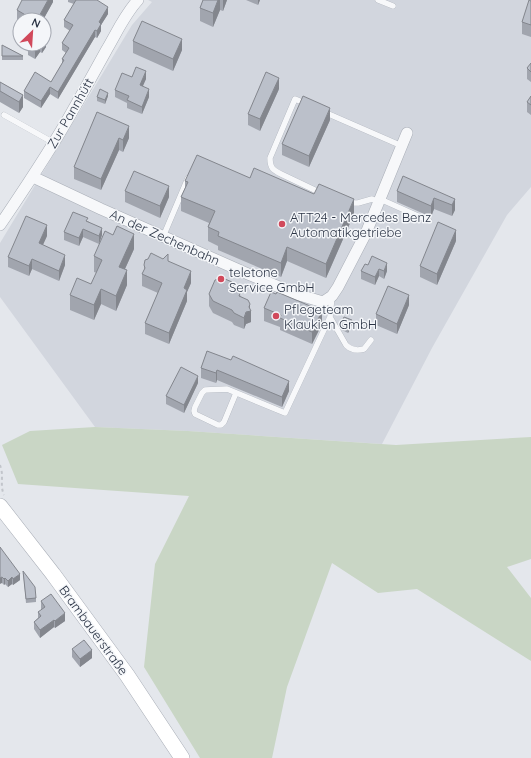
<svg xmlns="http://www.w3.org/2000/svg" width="531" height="758" viewBox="0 0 531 758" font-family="Quicksand,sans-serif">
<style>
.built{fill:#d2d6de}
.green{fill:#c9d6c5}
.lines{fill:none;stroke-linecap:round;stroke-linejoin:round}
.service-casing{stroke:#a9aeb7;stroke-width:6}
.minor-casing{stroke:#a9aeb7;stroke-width:12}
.secondary-casing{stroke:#a9aeb7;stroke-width:16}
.path{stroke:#c2c5cb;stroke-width:2;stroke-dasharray:3 3;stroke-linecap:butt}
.service{stroke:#f7f8fa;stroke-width:5.5}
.minor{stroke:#f7f8fa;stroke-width:11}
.secondary{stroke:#fff;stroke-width:15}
.wall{fill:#a1a5ae}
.shaded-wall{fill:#83868d}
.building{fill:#bbc0ca;stroke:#83868d}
.poi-dot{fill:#d1495b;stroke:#f4f6f9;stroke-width:1.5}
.labels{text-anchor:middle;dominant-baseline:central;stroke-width:3;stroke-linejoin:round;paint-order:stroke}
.street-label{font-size:13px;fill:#2b3445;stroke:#f4f6f9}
.poi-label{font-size:13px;fill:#2b3445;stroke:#f4f6f9;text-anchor:start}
</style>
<rect width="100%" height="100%" fill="#e4e7ec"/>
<path class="built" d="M148 0H531V187L507 215 432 348 382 444 188 431 95 427 0 297V243L132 25 152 2Z"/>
<path class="green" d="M95 427 188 431 396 445 531 437V559L507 567 531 598V661L417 589 378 593 332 563 287 687 272 758H200L144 667 155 564 189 496 18 484 2 445 30 431Z"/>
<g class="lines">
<g class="service-casing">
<path id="service" d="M378 0 393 6
M307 104 295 99 270 158C270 168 273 170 281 174L321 193
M324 112 402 146
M4 115 54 143
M380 199 429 221
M348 203H358L372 199 379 202
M163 237 188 178
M330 317 346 345C351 350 357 351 364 349L371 340
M236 393 224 422 221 425H218L195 414 194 411 195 407 202 393 205 390 227 389 285 413 330 317 332 296"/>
</g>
<g class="minor-casing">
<path id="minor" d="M33 177 101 209 248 274 296 294 323 302 332 296 338 287 366 233 407 133
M0 225C25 188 51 150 73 110 85 89 96 69 107 49 117 32 125 14 138 0"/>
</g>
<g class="secondary-casing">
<path id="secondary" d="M0 506 53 574 127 675 182 758"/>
</g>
<path class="path" d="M0 465C1 468 2 472 2 475 2 482 1 488 4 495"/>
<use href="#service" class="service"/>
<use href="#minor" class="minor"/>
<use href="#secondary" class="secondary"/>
</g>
<path class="wall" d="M53 0V2L43 20H20V24L17 22V10Z
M68 0H97L108 14 101 25V31L97 38 95 37 58 99 50 94 41 108 24 98V91L51 82 62 64V59L66 53 62 50V43L70 31 64 27V20L74 4 68 2Z
M203 0H227L223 11 220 10 213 27 200 21V8Z
M246 0H260L258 5Z
M531 1V37L522 34V22Z
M46 41V47L42 53 40 52 35 59 28 55V47Z
M133 41 182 50 173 71 133 53Z
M2 45 23 56V60H2Z
M531 63V82L527 79V68Z
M132 77 146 79 142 86 149 97 142 114 127 108V103L115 97V90Z
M0 82 23 95V107L19 113 0 102Z
M279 89 260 131 248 125V114Z
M108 96 105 104 97 101V97Z
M531 96V115L527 112V102Z
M97 112 129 138 123 152 119 150 101 190 74 179V167Z
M330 120 309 167 282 155V144Z
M250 178 354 214 326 278 287 261 281 277 218 250V246L208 241V227L209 223 181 211V197L185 188V181Z
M125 191 169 197 160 218 125 202Z
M397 191 455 199V210L452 216 434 209 431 217 397 202Z
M88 221 102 235 99 244 83 237 79 246 64 240V232Z
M47 236 42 245 65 265 59 281 32 269 29 276 8 267V257Z
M456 241 437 285 420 277V266Z
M134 249 125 269 127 285 116 311 101 304 94 320 70 310V295L91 284 97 273 94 272V256Z
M168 261 191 283 187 292V301L169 344 145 334V323L158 293 142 286V274L144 270V265Z
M368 265 387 271 384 279 379 276 375 285 361 279V271Z
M235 288 250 309 251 322 246 324 244 329 234 325 232 322 213 313 209 306V294Z
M409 305 397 334 376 325V314Z
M264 308 322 324 312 344 280 330V327L264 321Z
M341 324H352L348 333 342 330 341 328Z
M207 351 289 391 282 407 217 380 216 383 201 378V368Z
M198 383 184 413 166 404V396Z
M0 547 20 580 13 585 12 584 8 587 5 584 4 585 2 583Z
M23 571 36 598V602L26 603Z
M41 601 65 621 55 628 54 627 40 638 34 629V622L38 618V612L41 610Z
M72 649 92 658 80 667 72 657Z"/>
<path class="shaded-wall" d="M48 0H53V2L43 20H37Z
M218 0H220V10L213 27V13Z
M223 0H227L223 11Z
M258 0H260L258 5Z
M108 7V14L101 25V31L97 38V31L99 22Z
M95 30V37L58 99V92Z
M46 33V47L42 53V45L43 44H44V36Z
M182 39V50L173 71V59Z
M40 44V52L35 59V51Z
M146 71V79L140 93V85Z
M279 78V89L260 131V119Z
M50 87V94L41 108V101Z
M149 89V97L142 114V107Z
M108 93V96L105 104V100Z
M23 95V107L19 113V102Z
M330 108V120L309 167V156Z
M129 126V138L123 152V140Z
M119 138V150L101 190V179Z
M169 186V197L160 218V206Z
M434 198V209L431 217V206Z
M354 199V214L326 278V264Z
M455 199V210L452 216V205Z
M47 225V236L39 254V243Z
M102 228V235L99 244V236Z
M83 229V237L79 246V238Z
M456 230V241L437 285V274Z
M134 234V249L119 282V267Z
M287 247V261L281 277V263Z
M65 255V265L59 281V271Z
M32 259V269L29 276V266Z
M387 263V271L384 279V271Z
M379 269V276L375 285V277Z
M127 270V285L116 311V296Z
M191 271V283L187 292V301L169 344V333L184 288Z
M101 289V304L94 320V305Z
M409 295V305L397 334V324Z
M250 304V311H251V322L246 324 244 329V318Z
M322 311V324L312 344V332Z
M352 320V324L348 333V329Z
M217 370V380L216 383V373Z
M198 376V383L184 413V405Z
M289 381V391L282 407V397Z
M20 574V580L13 585V579Z
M2 577V583L0 584V578Z
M12 577V584L8 587V581Z
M5 578V584L4 585V579Z
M65 613V621L55 628V621Z
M54 620V627L40 638V630Z
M92 650V658L80 667V659Z"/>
<path class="building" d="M22 0H48L37 20H34L17 10Z
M76 0H97L108 7 99 22 101 24 97 31 95 30 58 92 50 87 41 101 24 91 35 72 51 82 64 60 62 59 69 48 62 43 73 25 64 20Z
M203 0H218L213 13 200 8Z
M529 0 531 1V25L522 22Z
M142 21 182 39 173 59 133 41Z
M30 44H43L42 45 40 44 35 51 28 47Z
M2 45 23 56H2Z
M531 63V72L527 68Z
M136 67 146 71 140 85 149 89 142 107 127 100 129 96 115 90 122 73 132 77Z
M266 72 279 78 260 119 248 114Z
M0 82 23 95 19 102 0 91Z
M100 89 108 93 105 100 97 97Z
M303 96 330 108 309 156 282 144Z
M531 96V105L527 102Z
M97 112 129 126 123 140 119 138 101 179 74 167Z
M197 155 250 178 254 168 314 194 319 184 354 199 326 264 287 247 281 263 218 236 219 232 208 227 215 211 181 197 188 182 185 181Z
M134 171 169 186 160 206 125 191Z
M403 176 455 199 452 205 434 198 431 206 397 191Z
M73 212 88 218 86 221 102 228 99 236 83 229 79 238 64 232Z
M26 216 47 225 39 243 65 255 59 271 32 259 29 266 8 257Z
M438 222 456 230 437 274 420 266Z
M117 226 134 234 119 267 127 270 116 296 101 289 94 305 70 295 77 278 91 284 102 260 94 256 105 231 113 235Z
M151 253 163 259 168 254V261L191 271 184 288 187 290 169 333 145 323 162 283 142 274 145 268 144 265 145 260 148 259Z
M372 256 387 263 384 271 379 269 375 277 361 271 365 264 368 265Z
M219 279 222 280 225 279 232 282 235 288 241 291 239 296 248 300 250 304 249 307 251 311 246 312 244 318 234 313 232 310 213 301 209 294 215 280Z
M388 286 409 295 397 324 376 314Z
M271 292 276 294 277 292 322 311 312 332 280 318 281 315 264 308Z
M344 317 352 320 348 329 342 326 341 324Z
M207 351 231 360 233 356 289 381 282 397 217 370 216 373 201 368Z
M181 367 198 376 184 405 166 396Z
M0 547 20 574 13 579 12 577 8 581 5 578 4 579 2 577 0 578Z
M23 571 35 587 36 598 26 599Z
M51 594 65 613 55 621 54 620 40 630 34 622 41 616 38 612 45 607 41 601Z
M84 640 92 650 80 659 72 649Z"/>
<g class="poi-dot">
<circle cx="282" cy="224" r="4"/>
<circle cx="221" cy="279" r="4"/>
<circle cx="276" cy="316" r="4"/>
</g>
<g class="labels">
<g class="street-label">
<text transform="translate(70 113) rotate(-60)">Zur Pannhütt</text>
<text transform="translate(165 237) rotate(24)">An der Zechenbahn</text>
<text transform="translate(94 630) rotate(54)">Brambauerstraße</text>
</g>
<g class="poi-label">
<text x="290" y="217">ATT24 - Mercedes Benz<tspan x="290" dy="15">Automatikgetriebe</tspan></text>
<text x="229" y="272">teletone<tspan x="229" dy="15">Service GmbH</tspan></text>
<text x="284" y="309">Pflegeteam<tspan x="284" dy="15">Klaukien GmbH</tspan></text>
</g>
</g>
<g transform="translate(32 32) rotate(25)"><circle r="19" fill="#f4f6f9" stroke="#a4a8b1"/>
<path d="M0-3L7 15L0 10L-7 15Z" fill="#d1495b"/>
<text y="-6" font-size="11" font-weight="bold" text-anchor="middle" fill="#2b3445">N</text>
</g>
</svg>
